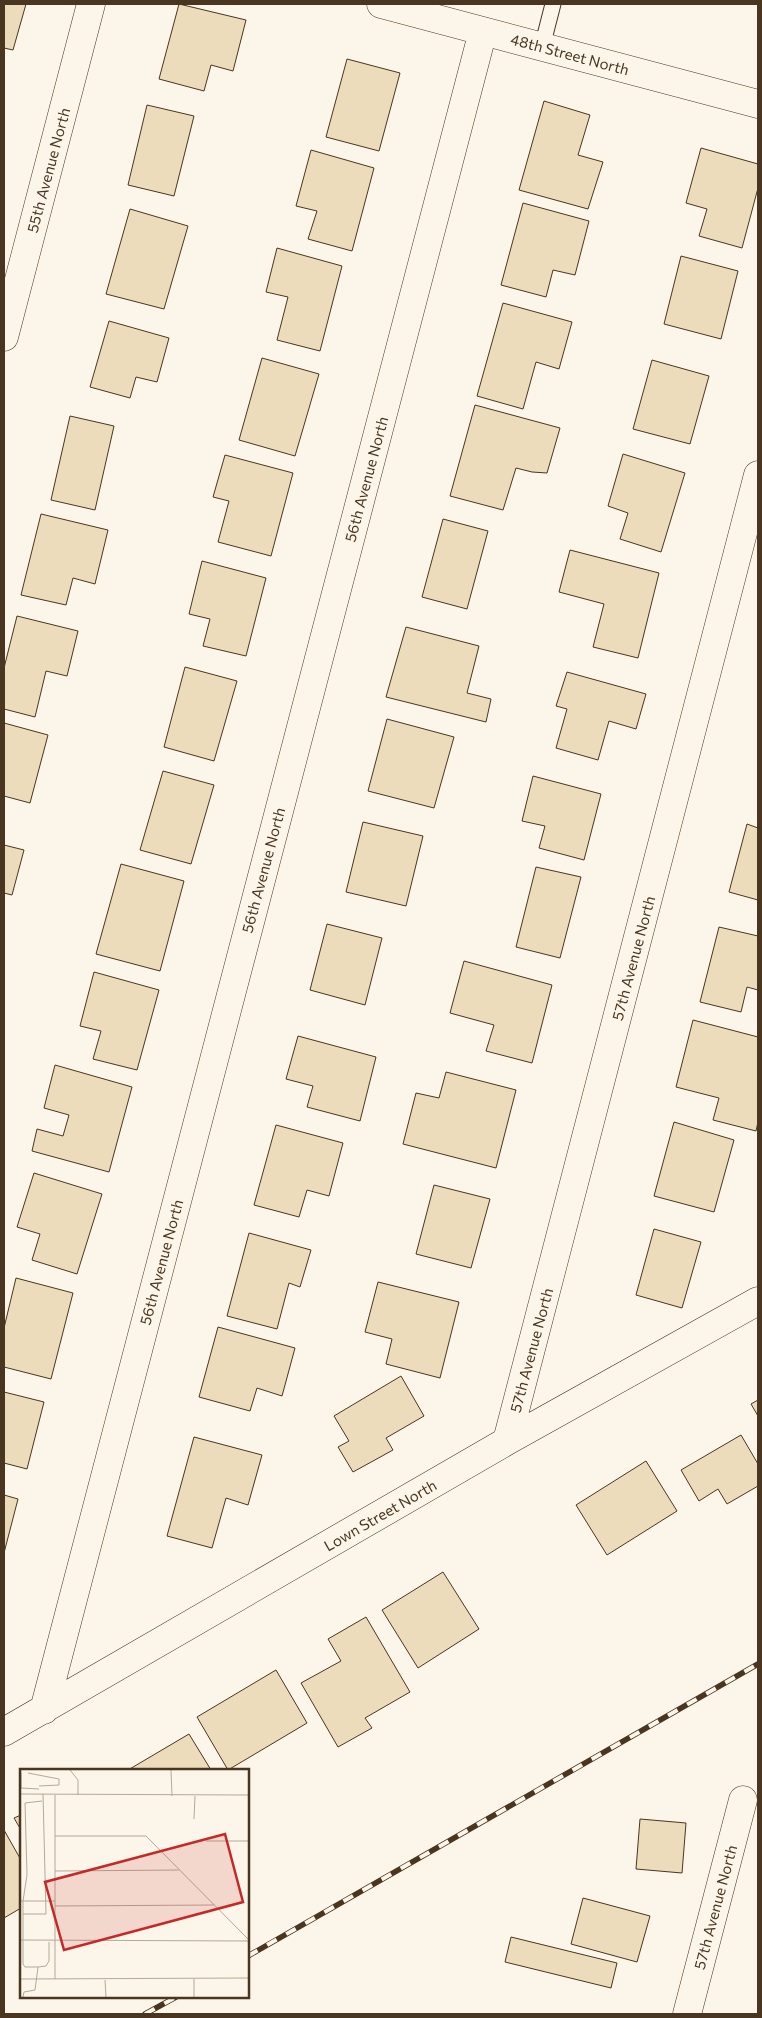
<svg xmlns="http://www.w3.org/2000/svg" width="762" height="2018" viewBox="0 0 762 2018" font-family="Commissioner,sans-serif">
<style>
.building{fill:#ecdcbc;stroke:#4a3520}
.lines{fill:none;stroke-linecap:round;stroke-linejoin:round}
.lane-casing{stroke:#4a3520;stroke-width:17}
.street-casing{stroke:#4a3520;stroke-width:29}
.lane{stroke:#fbf6e9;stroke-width:15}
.street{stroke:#fbf6e9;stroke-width:28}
.rail-casing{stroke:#4a3520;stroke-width:5.5}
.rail{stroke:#fbf6e9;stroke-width:4;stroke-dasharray:11;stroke-linecap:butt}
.labels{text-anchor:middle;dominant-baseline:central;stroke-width:4;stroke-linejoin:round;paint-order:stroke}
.street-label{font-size:15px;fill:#4a3520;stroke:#fbf6e9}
.inset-road{fill:none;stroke:#b4a999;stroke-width:1}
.view{fill:#c62828;fill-opacity:0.15;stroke:#c62828;stroke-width:2.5}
.inset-edge{fill:none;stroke:#4a3520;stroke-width:2.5}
</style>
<rect width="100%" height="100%" fill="#fbf6e9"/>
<path class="building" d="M4 4H26L13 50 4 48Z
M179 4 246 20 233 71 211 65 204 91 159 79Z
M347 59 400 73 379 151 326 137Z
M544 101 590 115 578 155 603 162 588 209 519 190Z
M147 105 194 116 174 196 128 185Z
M701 148 758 164V188L742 248 699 236 707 209 686 203Z
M311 150 374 168 352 251 308 239 317 211 296 206Z
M523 203 589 221 575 275 553 270 546 297 501 285Z
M130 209 188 226 164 309 106 294Z
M277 248 342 266 320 351 277 340 288 297 266 292Z
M681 256 738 271 721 339 664 324Z
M503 303 572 322 559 369 536 362 523 409 477 396Z
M109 321 169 338 157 382 136 377 130 398 90 387Z
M262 358 319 374 295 456 239 440Z
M652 360 709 376 690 444 633 429Z
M475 405 560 428 547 473 532 472 516 468 503 510 450 496Z
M70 416 114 426 95 510 51 500Z
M623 454 685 473 661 552 620 539 628 513 608 506Z
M225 455 293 473 271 556 218 542 229 501 213 497Z
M41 514 108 530 95 584 73 578 66 605 21 595Z
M443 519 488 531 467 609 422 597Z
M570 550 659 573 638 658 593 647 604 604 559 592Z
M202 561 266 578 246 656 203 646 210 619 189 614Z
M17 616 78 631 67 676 46 671 35 717 4 709V668Z
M406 627 479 646 467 693 491 699 486 722 386 697Z
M185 667 237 681 214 761 164 747Z
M567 672 646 694 636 729 609 721 598 760 556 748 567 709 556 706Z
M387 719 454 737 434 808 368 791Z
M4 723 48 735 30 803 4 796Z
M163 771 214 785 191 864 140 850Z
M533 776 601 794 584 860 539 848 545 826 522 821Z
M363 822 423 836 406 906 346 892Z
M747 824 758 828V900L729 892Z
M4 845 24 850 12 895 4 893Z
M121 864 184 881 160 971 96 954Z
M536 867 581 877 560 958 516 947Z
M327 924 382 938 365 1005 310 990Z
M719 927 758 936V990L747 987 741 1012 700 1002Z
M464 961 552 985 532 1063 486 1051 494 1025 450 1013Z
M94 972 159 990 137 1070 93 1059 101 1031 80 1026Z
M693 1020 758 1037V1122L756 1131 713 1120 719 1098 676 1087Z
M298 1036 376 1057 360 1121 307 1107 313 1086 286 1079Z
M55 1065 132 1087 109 1172 32 1151 37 1129 63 1136 69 1115 44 1108Z
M446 1072 516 1090 496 1168 403 1144 416 1093 439 1098Z
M674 1122 734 1140 714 1212 654 1196Z
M276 1125 343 1143 329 1196 307 1190 299 1217 254 1205Z
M34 1173 102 1194 77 1274 32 1260 40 1234 17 1227Z
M434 1185 490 1199 471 1268 416 1254Z
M654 1229 701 1242 682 1308 636 1295Z
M249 1233 311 1250 300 1287 289 1283 277 1329 227 1316Z
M16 1278 73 1293 51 1379 4 1367V1328Z
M378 1282 459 1302 440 1378 386 1364 392 1339 365 1332Z
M218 1327 295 1348 282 1396 257 1388 250 1411 199 1397Z
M401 1376 424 1416 386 1438 393 1450 353 1472 338 1447 349 1441 334 1416Z
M4 1392 44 1402 27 1469 4 1463Z
M758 1400V1416L751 1404Z
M741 1435 758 1464V1486L727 1504 718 1489 699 1501 681 1470Z
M194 1437 262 1455 248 1505 226 1498 212 1548 167 1536Z
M646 1461 677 1511 607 1555 576 1505Z
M4 1495 18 1499 4 1553Z
M443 1572 479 1629 418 1668 382 1610Z
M366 1617 410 1692 365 1718 372 1728 338 1747 301 1683 341 1661 328 1639Z
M276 1670 307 1723 228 1770 197 1717Z
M189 1734 211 1770H128Z
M21 1815V1830L14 1818Z
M640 1819 686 1823 682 1873 636 1869Z
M4 1830 21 1860V1908L4 1918Z
M583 1898 650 1916 637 1962 571 1944Z
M511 1937 617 1963 611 1988 505 1962Z"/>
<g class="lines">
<g class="lane-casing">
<path id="lane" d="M542 47 553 4"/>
</g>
<g class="street-casing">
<path id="street" d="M381 4 758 104
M4 337 91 4
M507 1441 758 475
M44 1710 483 31
M4 1732 507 1441 758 1301
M687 2014 743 1800"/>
</g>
<use href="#lane" class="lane"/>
<use href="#street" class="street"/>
<g class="rail-casing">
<path id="rail" d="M248 1956 758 1664
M145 2014 176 1997"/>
</g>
<use href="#rail" class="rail"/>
</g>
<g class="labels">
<g class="street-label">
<text transform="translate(570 54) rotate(15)">48th Street North</text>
<text transform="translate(48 170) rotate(-75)">55th Avenue North</text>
<text transform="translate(366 479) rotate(-75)">56th Avenue North</text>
<text transform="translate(263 870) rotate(-75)">56th Avenue North</text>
<text transform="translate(633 958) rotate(-75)">57th Avenue North</text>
<text transform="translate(161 1262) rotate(-75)">56th Avenue North</text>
<text transform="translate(531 1350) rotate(-75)">57th Avenue North</text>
<text transform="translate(380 1515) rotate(-30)">Lown Street North</text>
<text transform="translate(715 1907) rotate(-75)">57th Avenue North</text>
</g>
</g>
<g transform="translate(20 1769)">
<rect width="229" height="229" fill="#fbf6e9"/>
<path class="inset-road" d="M50 1 58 11V26M151 1 152 27M1 4V19L19 20M8 4 39 10V16L19 17M0 25 229 26M174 50 175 27M35 67H126L229 171M186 72H229M35 102 159 101M0 132H35M35 137 194 136M3 145H26L23 25M0 171 228 172M18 198H5L3 195V132L7 106 5 34 22 32M0 210 229 209M35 210V26M174 210V228M85 211 86 228M3 228 4 223 15 221 18 198 26 197 29 192V173"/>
<path class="view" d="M205 65 223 133 44 181 25 113Z"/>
<rect width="229" height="229" class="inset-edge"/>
</g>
<rect width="762" height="2018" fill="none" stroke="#4a3520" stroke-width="10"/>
</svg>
